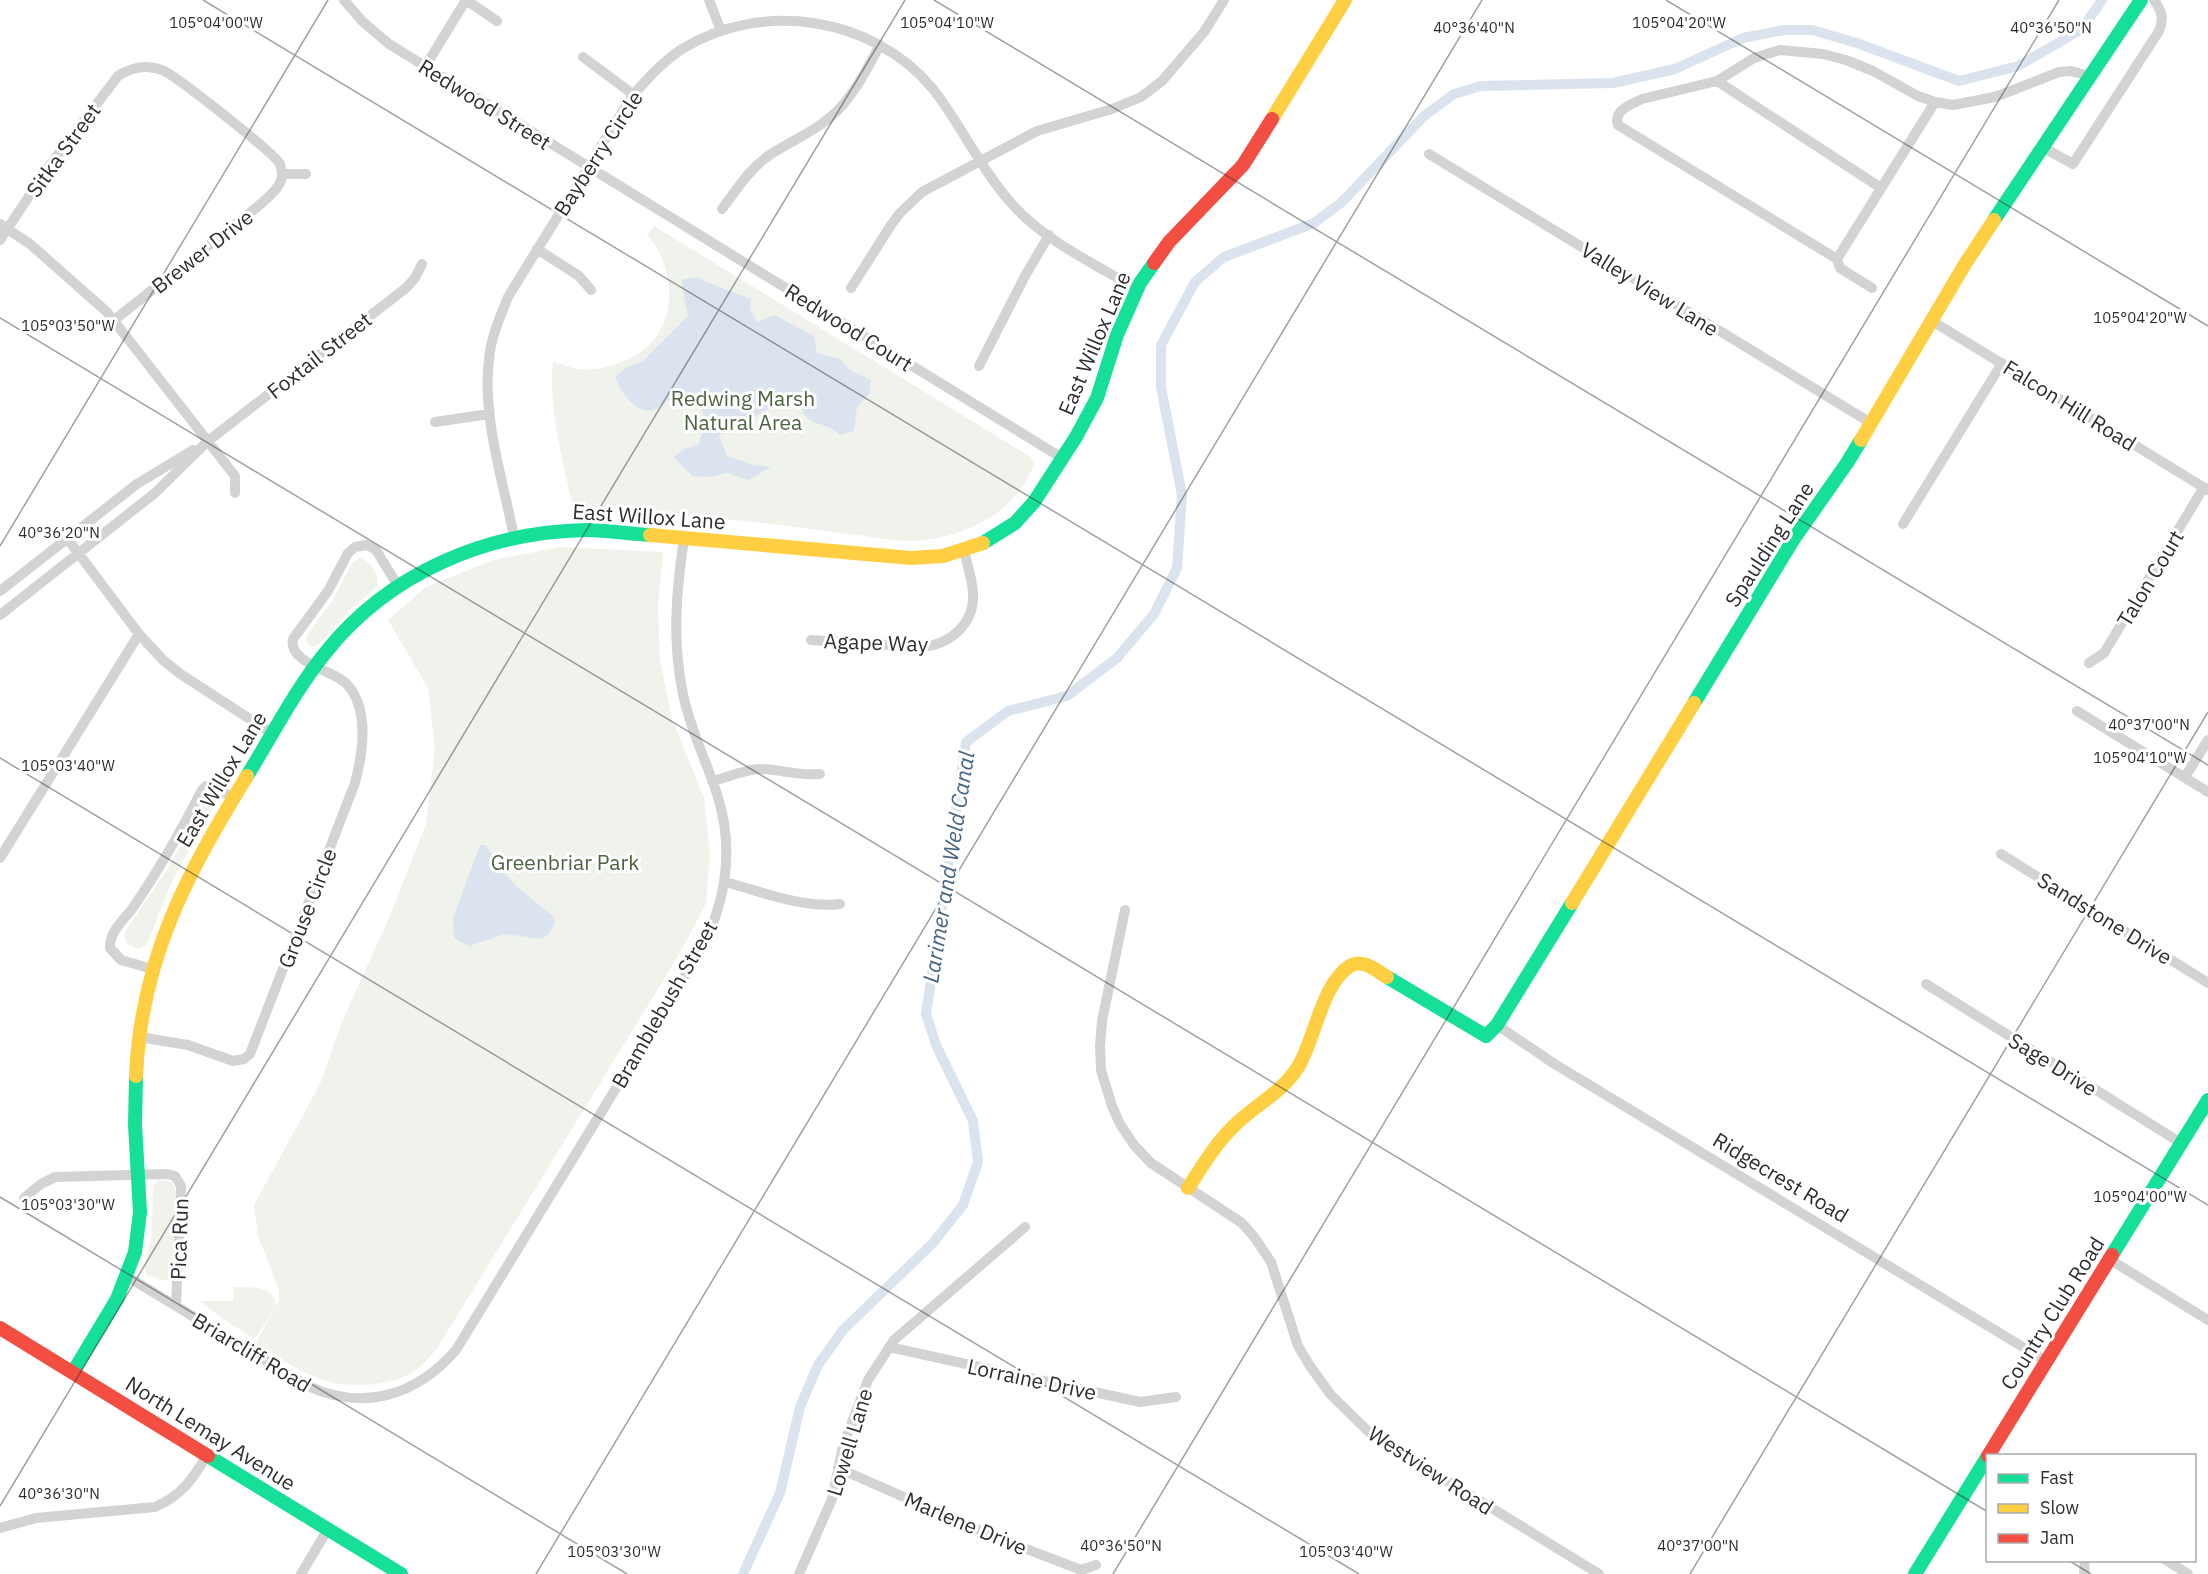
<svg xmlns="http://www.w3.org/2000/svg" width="2208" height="1574" viewBox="0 0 2208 1574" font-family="'IBM Plex Sans',sans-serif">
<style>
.green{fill:#eff3ec}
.water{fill:#dbe4ee}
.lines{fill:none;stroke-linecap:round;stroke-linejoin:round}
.canal{stroke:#dbe4ee;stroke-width:10}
.street{stroke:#d3d3d3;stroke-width:10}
.fast{stroke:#16e098;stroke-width:14}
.slow{stroke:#ffcf43;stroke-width:14}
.jam{stroke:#f24e42;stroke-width:14}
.ticks{fill:none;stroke:#2e2e2e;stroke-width:1.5;stroke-opacity:0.45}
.labels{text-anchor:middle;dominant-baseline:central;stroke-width:6;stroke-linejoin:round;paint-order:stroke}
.street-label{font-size:21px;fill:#2e2e2e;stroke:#fff}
.park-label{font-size:21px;fill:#4c6441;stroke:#fff}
.water-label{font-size:22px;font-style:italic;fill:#466486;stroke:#fff}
.ticks-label{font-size:15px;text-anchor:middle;fill:#2e2e2e;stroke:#fff;stroke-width:6;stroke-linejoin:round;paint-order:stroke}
</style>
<rect width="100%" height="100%" fill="#fff"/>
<path class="green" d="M654 226 1029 456 1034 463C1018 514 960 540 910 541 893 541 873 537 856 535 812 529 768 523 724 519 676 514 626 515 578 513L573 508C563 460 548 410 553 361 561 364 570 368 579 369 594 371 610 367 624 361 666 345 679 300 662 258 659 250 653 242 648 235Z
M560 547 663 552 658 606 660 661 672 719 704 798 710 854 706 904 677 958 436 1350C431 1355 426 1362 420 1367 395 1388 346 1389 317 1378 296 1370 275 1355 256 1343L276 1306 257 1336 253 1338 223 1319 199 1301H233L234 1287C250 1287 275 1285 276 1306L279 1302V1290L258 1236 254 1205 320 1084 342 1022 392 911 426 824 435 747 428 688 388 620 426 587 493 560Z
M360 557C370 561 381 577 377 587L352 608 316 647 309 645 306 639 307 635 332 601 352 564Z
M208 804 213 808 212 811 173 879 147 944 139 949 128 945 124 936 126 930 168 868 203 807Z
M158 1180 172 1182 175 1189 172 1272 169 1279 165 1281 147 1275 144 1268 152 1234 153 1186Z"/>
<path class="water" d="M698 277C715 287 732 291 751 299L750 309 757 322 775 315 814 336 817 353 840 359 850 370 871 380 869 394 857 407 854 431 840 435C821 417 809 432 799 402L787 399 749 420 735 417 719 436 727 456 753 465 771 467 748 480 727 473 708 477 692 476 674 457 684 449 698 445 702 433 703 411 688 402 668 400C664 403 660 408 656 409 637 417 620 392 615 377L627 367 643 361 688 316 681 280Z
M480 845H486L502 870 516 886 553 916 555 922 549 934 542 939 505 934 469 946 460 942 454 937 453 918Z"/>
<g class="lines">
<path class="canal" d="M743 1574 780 1493 800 1407 818 1365 843 1330 933 1243 963 1205 978 1162 973 1121 936 1045 926 1014 966 742 1008 711 1067 696 1117 658 1154 614 1177 568 1182 495 1161 387V345L1195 282 1224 257 1314 223 1342 202 1424 116 1454 94 1481 86 1613 83 1675 69 1743 38 1784 30H1812L1857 43 1959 81 2018 66 2082 29 2102 0"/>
<path class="street" d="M344 0 362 21 389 44 1062 458
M466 0 497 21
M709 0 721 31
M583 57 634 95
M425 67 466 0
M1717 81 1881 188
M2042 147 2073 164 2159 31C2164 19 2162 11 2154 0
M1429 154 1871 423
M282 174H306
M722 209C737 189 750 168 771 154 793 140 818 130 837 111 855 93 868 67 880 45
M0 224 30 244 107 312 235 476V493
M0 240 47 169 118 76C132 67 146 64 162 70 174 74 274 153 280 164 280 164 282 172 282 173 283 187 266 199 256 208L113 321
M537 249 579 276 591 290
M1837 259 1618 125C1613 111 1631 104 1642 99L1717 81 1754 58 1780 50 1823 54 1846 60 1873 71 1918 96 1935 102 1953 105 1995 97 2059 72 2071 71 2090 76
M1837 259 1935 102
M1837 259 1840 268 1872 288
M851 288 891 225 900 213 922 192 1037 131 1112 109 1141 97 1162 81 1204 32 1224 0
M1932 321 2208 490
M979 366 1025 276 1049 235
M435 422 489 414
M1903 524 2002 363
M514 537C503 480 482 417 489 359 491 337 500 317 508 297L630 99C646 80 661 63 682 49 761 0 873 16 933 89 962 126 981 170 1013 205 1044 240 1096 265 1137 289
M67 538 139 634 163 660 179 673 273 734
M0 591 137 484 193 450
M0 615 155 493 208 441 406 288 415 278 422 264
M811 640 921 647C950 645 975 624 973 592 972 578 967 564 964 551
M2089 663 2104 653 2204 487
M2077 711 2208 792
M2185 777 2208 740
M712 781C726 778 743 770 758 769 780 769 796 776 820 774
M2001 854 2208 983
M0 858 139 634
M725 882C760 891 804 909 840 904
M1125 910 1102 1021 1100 1046 1101 1070 1112 1106 1120 1124 1134 1145 1151 1163 1242 1223 1255 1238 1271 1262 1298 1346 1310 1366 1331 1395 1371 1434 1599 1574
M152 969 121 960 110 948C109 932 123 921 132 909 159 870 181 831 202 790L206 786 234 797
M1926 984 2181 1143
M1497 1025 1553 1063 2046 1361
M139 1037 188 1045 233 1061 244 1059 250 1054 355 783C362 756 369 716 352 691 350 688 347 683 343 681 330 670 288 662 293 639L328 591 348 553 355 547 367 545 376 550 398 586
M24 1198 41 1184 55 1177 167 1174 175 1176 181 1186 176 1306
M2109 1259 2208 1320
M128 1277 308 1386C364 1412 417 1395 456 1350L701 949C727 901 734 846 717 794 706 760 690 729 683 694 672 642 676 591 684 539
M889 1347 1140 1402 1176 1397
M838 1468 990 1535 1081 1570 1096 1565
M0 1528 36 1518 155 1507C181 1496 193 1479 207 1455
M2166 1560 2188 1574
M301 1574 328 1529
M799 1574 832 1499 843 1446 868 1380 894 1340 1025 1227
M2084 1574 2085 1560"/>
<path class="fast" d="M1994 220 2141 0
M983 543 1015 523 1034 502 1076 437 1097 398 1117 335 1140 283 1154 263
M1694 703 1793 540 1847 463 1861 440
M247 776C273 734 295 690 326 652 389 573 486 532 586 530 607 530 629 534 650 535
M1387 977 1486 1036 1497 1025 1572 903
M2112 1255 2208 1100
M73 1372 117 1299 135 1252 140 1212 135 1125 136 1076
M208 1456 401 1574
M1915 1574 1988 1456"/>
<path class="slow" d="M1272 119 1345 0
M1861 440 1965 264 1994 220
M650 535 911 558 943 556 983 543
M1572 903 1694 703
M136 1076C141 958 187 874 247 776
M1188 1188C1203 1165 1217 1141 1238 1122 1259 1103 1283 1091 1298 1067 1315 1039 1322 983 1350 966 1363 958 1377 971 1387 977"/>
<path class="jam" d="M1154 263 1169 242 1243 165 1272 119
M0 1328 208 1456
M1988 1456 2112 1255"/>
</g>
<path class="ticks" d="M203 0 2208 1205M934 0 2208 765M1666 0 2208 326M0 318 1988 1512M0 546 328 0M0 758 1359 1574M0 1197 627 1574M0 1506 905 0M2068 1560 2091 1574M536 1574 1482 0M1113 1574 2059 0M1690 1574 2208 712"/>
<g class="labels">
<g class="street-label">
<text transform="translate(485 104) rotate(32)">Redwood Street</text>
<text transform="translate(63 150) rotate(-54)">Sitka Street</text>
<text transform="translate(598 153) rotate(-57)">Bayberry Circle</text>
<text transform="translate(202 251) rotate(-38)">Brewer Drive</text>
<text transform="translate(1650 289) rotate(32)">Valley View Lane</text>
<text transform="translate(849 327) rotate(32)">Redwood Court</text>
<text transform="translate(1094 343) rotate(-67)">East Willox Lane</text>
<text transform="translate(319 355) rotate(-38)">Foxtail Street</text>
<text transform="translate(2070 405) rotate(32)">Falcon Hill Road</text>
<text transform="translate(649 516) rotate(4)">East Willox Lane</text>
<text transform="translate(1769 544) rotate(-57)">Spaulding Lane</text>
<text transform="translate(2150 578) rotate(-59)">Talon Court</text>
<text transform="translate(876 642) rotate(2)">Agape Way</text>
<text transform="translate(221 779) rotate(-59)">East Willox Lane</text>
<text transform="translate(307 908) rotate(-69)">Grouse Circle</text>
<text transform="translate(2105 918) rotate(32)">Sandstone Drive</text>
<text transform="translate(664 1004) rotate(-60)">Bramblebush Street</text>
<text transform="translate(2053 1064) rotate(32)">Sage Drive</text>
<text transform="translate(1781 1177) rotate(31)">Ridgecrest Road</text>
<text transform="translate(179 1239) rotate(-88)">Pica Run</text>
<text transform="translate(2052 1313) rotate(-58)">Country Club Road</text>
<text transform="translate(252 1352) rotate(31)">Briarcliff Road</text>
<text transform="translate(1032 1379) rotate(12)">Lorraine Drive</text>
<text transform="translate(211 1433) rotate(32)">North Lemay Avenue</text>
<text transform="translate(849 1442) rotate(-73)">Lowell Lane</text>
<text transform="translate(1431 1470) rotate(33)">Westview Road</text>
<text transform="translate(966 1523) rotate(23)">Marlene Drive</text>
</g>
<g class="park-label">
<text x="743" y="398">Redwing Marsh<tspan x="743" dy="24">Natural Area</tspan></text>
<text x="565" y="862">Greenbriar Park</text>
</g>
<g class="water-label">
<text transform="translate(948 867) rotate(-81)">Larimer and Weld Canal</text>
</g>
</g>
<g class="ticks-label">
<text x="216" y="28">105°04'00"W</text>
<text x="947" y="28">105°04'10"W</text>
<text x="1679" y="28">105°04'20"W</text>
<text x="1474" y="33">40°36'40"N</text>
<text x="2051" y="33">40°36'50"N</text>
<text x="2140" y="323">105°04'20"W</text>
<text x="68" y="331">105°03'50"W</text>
<text x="59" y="538">40°36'20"N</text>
<text x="2149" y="730">40°37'00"N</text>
<text x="2140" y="763">105°04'10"W</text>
<text x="68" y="771">105°03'40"W</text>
<text x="2140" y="1202">105°04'00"W</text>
<text x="68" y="1210">105°03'30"W</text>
<text x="59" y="1499">40°36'30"N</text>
<text x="1121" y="1551">40°36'50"N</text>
<text x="1698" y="1551">40°37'00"N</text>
<text x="614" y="1557">105°03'30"W</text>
<text x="1346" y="1557">105°03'40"W</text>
</g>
<rect x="1986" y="1454" width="210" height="108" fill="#ffffff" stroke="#ababab" stroke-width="1.5"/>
<rect x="1998" y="1474" width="30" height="9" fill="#16e098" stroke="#ababab" stroke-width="1.5"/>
<text x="2040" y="1484" font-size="18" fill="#2e2e2e">Fast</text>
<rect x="1998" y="1504" width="30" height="9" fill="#ffcf43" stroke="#ababab" stroke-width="1.5"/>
<text x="2040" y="1514" font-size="18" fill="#2e2e2e">Slow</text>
<rect x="1998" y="1534" width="30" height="9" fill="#f24e42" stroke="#ababab" stroke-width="1.5"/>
<text x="2040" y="1544" font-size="18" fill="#2e2e2e">Jam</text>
</svg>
